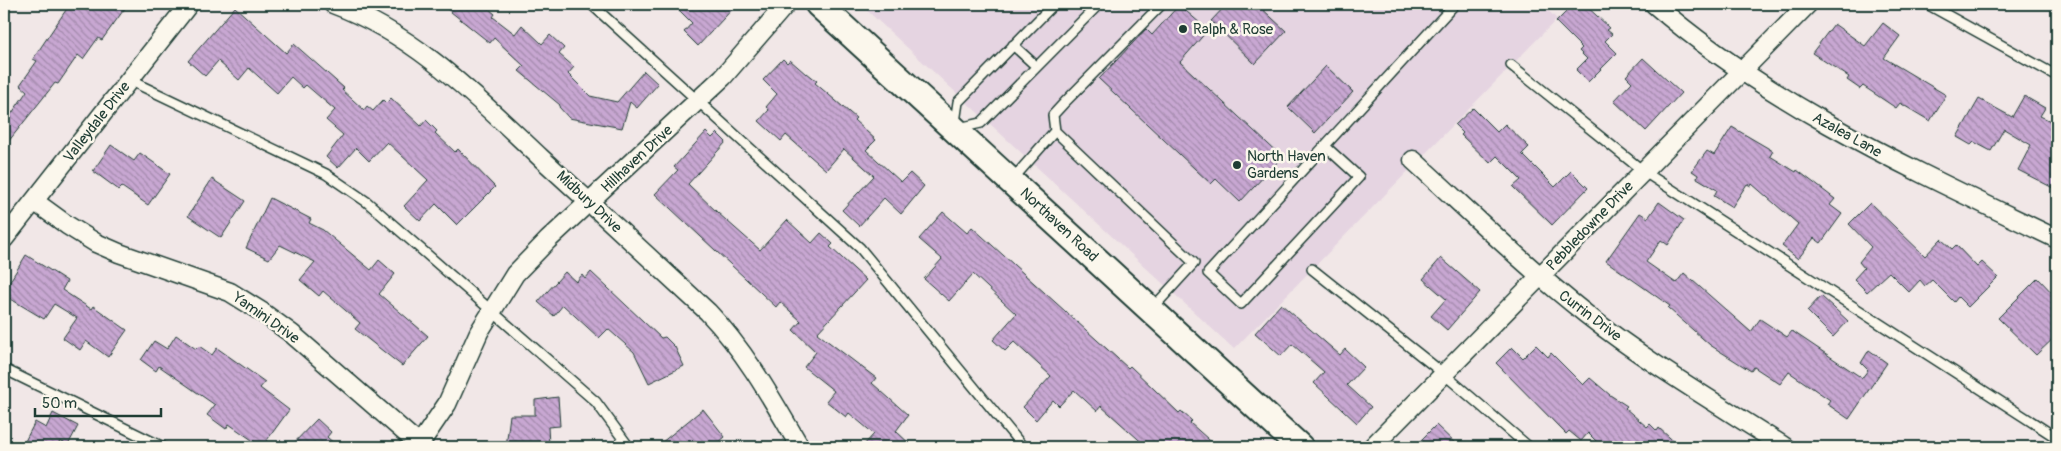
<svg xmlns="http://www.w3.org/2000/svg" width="2061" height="451" viewBox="0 0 2061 451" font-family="Pangolin,sans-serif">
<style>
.built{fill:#e5d4e1}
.building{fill:url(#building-back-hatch);stroke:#1f3d34}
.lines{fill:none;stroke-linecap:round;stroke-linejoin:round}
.lane-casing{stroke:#1f3d34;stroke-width:12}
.street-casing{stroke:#1f3d34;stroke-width:21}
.secondary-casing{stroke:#1f3d34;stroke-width:29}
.lane{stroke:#fbf7ec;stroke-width:9}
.street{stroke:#fbf7ec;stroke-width:18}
.secondary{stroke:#fbf7ec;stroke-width:25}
.poi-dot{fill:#1f3d34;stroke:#fbf7ec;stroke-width:2}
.labels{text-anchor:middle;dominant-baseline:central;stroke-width:5;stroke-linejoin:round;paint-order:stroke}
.poi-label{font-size:15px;fill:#1f3d34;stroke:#fbf7ec;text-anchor:start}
.street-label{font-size:15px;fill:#1f3d34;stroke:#fbf7ec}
</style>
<defs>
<pattern id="building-back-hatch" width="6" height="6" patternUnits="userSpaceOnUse" patternTransform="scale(1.25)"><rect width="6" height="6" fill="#c8a7d2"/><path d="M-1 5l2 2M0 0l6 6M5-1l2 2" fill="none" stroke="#a289ab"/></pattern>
</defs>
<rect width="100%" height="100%" fill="#f1e7e7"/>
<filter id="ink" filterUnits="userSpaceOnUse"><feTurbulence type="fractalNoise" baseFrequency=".02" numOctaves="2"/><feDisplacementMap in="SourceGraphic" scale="10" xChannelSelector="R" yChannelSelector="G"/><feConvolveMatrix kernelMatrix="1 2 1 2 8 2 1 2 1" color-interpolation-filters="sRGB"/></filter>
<g filter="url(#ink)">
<path class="built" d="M860 4H1541L1557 19 1234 349Z"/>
<path class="building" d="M70 4H128L102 40 98 38 83 59 78 55 58 84 55 83 4 147V125L27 91 20 85 37 61 33 59Z
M441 4H483L495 14 493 17 515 34 522 25 542 44 550 35 564 48 559 54 574 67 568 74 590 96 617 102 644 71 658 84 637 108 630 102 622 128 569 118 559 107 560 105 519 71 524 66 494 38 490 43Z
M673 4H737L698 46 684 32 692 23Z
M1227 4H1257L1286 31 1255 64 1211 21Z
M1574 4H1584L1610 28 1607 30 1612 34 1605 41 1617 53 1588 82 1576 70 1587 59 1579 51 1582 48 1556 22Z
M1179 5 1208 30 1180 62 1282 157 1240 202 1216 179 1211 184 1099 79 1146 29 1152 35Z
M235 7 286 53 294 44 344 88 342 90 364 110 367 106 373 111 383 100 386 103 391 98 421 126 426 120 437 131 435 133 455 152 458 149 495 187 457 225 436 204 420 221 404 206 428 180 387 142 369 161 356 148 338 168 326 157 343 135 326 120 335 110 306 85 303 88 291 77 277 93 249 68 239 80 218 61 205 76 188 61Z
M1883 23 1900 36 1884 58 1946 95 1930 121 1900 103 1896 108 1863 86 1860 89 1847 80 1849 77 1812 53 1834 24 1865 46Z
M1643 58 1681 93 1646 131 1614 101 1632 82 1626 76Z
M783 59 787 63 790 60 806 74 807 73 817 81 815 83 856 118 854 120 876 140 866 150 901 182 910 173 924 186 901 214 884 198 859 226 842 210 874 176 844 149 826 170 786 135 781 141 759 121 769 110 766 107 777 94 763 80Z
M1326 66 1353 92 1315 133 1288 107Z
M2024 96 2045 108 2040 116 2057 124V190L2018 170 2031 145 2004 129 1991 151 1974 142 1971 145 1957 137 1979 99 2012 117Z
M1473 108 1497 132 1505 124 1529 147 1522 154 1555 187 1571 171 1588 188 1552 225 1513 187 1521 180 1497 156 1490 163 1461 135 1463 133 1455 125Z
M1732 127 1773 151 1770 156 1796 172 1797 170 1835 199 1830 205 1842 214 1821 243 1814 238 1798 259 1782 246 1798 224 1752 184 1751 186 1747 184 1732 207 1714 196 1717 190 1697 178 1698 175 1692 171 1707 151 1714 155Z
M706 132 712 138 717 133 726 142 688 184 718 213 760 250 787 220 812 243 821 233 833 244 830 247 866 280 817 333 876 378 872 383 908 415 896 431 913 447H862L874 434 849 413 846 417 826 401 834 391 804 367 816 352 793 330 801 321 780 302 776 307 655 194 678 170 674 167Z
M111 145 134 161 140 153 170 174 148 205 122 187 119 190 93 171Z
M212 179 245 201 221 238 188 216Z
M270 198 311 219 309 223 323 230 371 270 379 260 395 274 379 294 428 336 402 366 355 329 360 323 323 291 319 296 300 280 315 262 280 245 269 259 246 248Z
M1659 202 1684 220 1668 245 1661 240 1646 262 1676 283 1684 273 1751 332 1760 319 1787 337 1792 331 1862 378 1868 370 1861 363 1869 350 1887 363 1849 419 1827 404 1830 400 1789 372 1780 384 1754 367 1751 371 1710 345 1668 308 1670 306 1606 261 1640 213 1648 218Z
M1870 203 1925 256 1941 239 1952 249 1956 245 1977 267 1982 262 1998 277 1968 307 1958 297 1954 302 1932 280 1925 286 1920 280 1909 292 1889 272 1867 292 1854 279 1864 268 1859 262 1871 247 1849 224Z
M943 212 967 233 972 227 1128 368 1130 366 1179 413 1181 411 1192 421 1190 423 1217 447H1147L1101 406 1097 411 1074 390 1059 406 1053 400 1036 420 1023 407 1051 376 1014 342 1005 351 993 340 1016 314 973 274 949 301 924 279 942 259 919 239Z
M26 255 67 281 62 290 91 309 93 306 127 330 108 357 86 341 80 350 63 338 77 318 54 304 44 319 4 295V291Z
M1441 258 1480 292 1447 330 1431 316 1446 299 1423 279Z
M565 272 576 282 582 275 585 279 591 272 661 338 665 337 675 347 684 366 649 383 634 352 608 329 599 338 563 305 554 316 538 302Z
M2038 278 2057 298V335L2036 355 1998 318Z
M1821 296 1848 321 1833 337 1807 311Z
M1281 304 1340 355 1345 349 1364 367 1347 385 1371 407 1357 423 1314 383 1324 372 1292 344 1281 356 1255 333Z
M176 335 196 349 199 346 212 355 217 348 265 382 260 388 289 410 262 447 229 424 226 429 207 415 215 405 159 366 156 371 141 360 154 341 167 349Z
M1536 345 1548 357 1551 353 1583 385 1590 378 1610 395 1627 406 1625 408 1647 427 1650 424 1657 431 1659 428 1680 447H1602L1588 433 1581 441 1569 431 1566 434 1496 363 1512 347 1523 358Z
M558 397 560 426 548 427 549 445 506 447 510 415H535V400Z
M703 409 725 437 713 447H656Z
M53 413 78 426 68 445 60 441 57 447H22L35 422 46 428Z
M317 419 331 432 327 437 338 447H290Z
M1436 425 1459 447H1414Z"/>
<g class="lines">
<g class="lane-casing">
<path id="lane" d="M591 4 860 248 1023 447
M1054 4 958 102 954 129 981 123 1099 4
M1927 4 2057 76
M1013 45 1036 66
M1511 65 1643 171 2057 438
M129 80 326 174 367 202 596 402 629 447
M1055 131 1053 115 1065 102 1162 4
M1325 146 1359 177 1241 304 1208 273 1455 4
M1011 181 1055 131 1194 263 1151 310
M1312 269 1444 374 1529 447
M4 369 163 447"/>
</g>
<g class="street-casing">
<path id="street" d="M333 4C417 35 477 98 541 158 597 209 652 260 708 312 746 352 772 399 800 447
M1654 4C1773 107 1916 171 2057 239
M1413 160C1470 212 1525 266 1586 314 1648 363 1718 404 1785 447
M34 201 67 225 96 243 119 253 230 292 262 312 292 334 422 447
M4 239 189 4
M419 445 447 404 479 332 515 274 548 240 723 77 786 4
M1372 447 1808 4"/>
</g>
<g class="secondary-casing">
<path id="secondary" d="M818 4 1300 447"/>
</g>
<use href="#lane" class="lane"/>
<use href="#street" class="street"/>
<use href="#secondary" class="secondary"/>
</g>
</g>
<g class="poi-dot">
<circle cx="1183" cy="29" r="5"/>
<circle cx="1237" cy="165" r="5"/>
</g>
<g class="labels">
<g class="poi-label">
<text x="1193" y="29">Ralph &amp; Rose</text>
<text x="1247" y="156">North Haven<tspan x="1247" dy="17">Gardens</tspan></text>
</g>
<g class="street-label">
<text transform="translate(97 122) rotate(-52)">Valleydale Drive</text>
<text transform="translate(1847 135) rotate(29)">Azalea Lane</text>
<text transform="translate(637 159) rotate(-43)">Hillhaven Drive</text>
<text transform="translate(589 202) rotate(43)">Midbury Drive</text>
<text transform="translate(1059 225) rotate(43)">Northaven Road</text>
<text transform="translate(1590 226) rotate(-46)">Pebbledowne Drive</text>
<text transform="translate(1590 316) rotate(37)">Currin Drive</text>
<text transform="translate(266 318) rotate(35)">Yamini Drive</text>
</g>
</g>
<rect width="2061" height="451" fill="none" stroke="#fbf7ec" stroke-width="20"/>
<rect x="10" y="10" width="2041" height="431" fill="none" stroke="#1f3d34" stroke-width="2" filter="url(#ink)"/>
<path d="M35 408v8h126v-8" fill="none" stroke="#1f3d34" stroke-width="2.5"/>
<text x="42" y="408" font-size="15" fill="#1f3d34" stroke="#fbf7ec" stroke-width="4" paint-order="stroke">50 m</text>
</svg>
